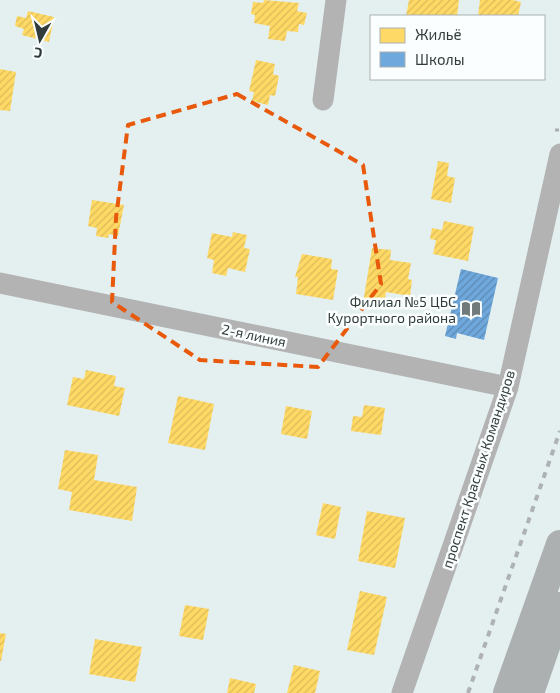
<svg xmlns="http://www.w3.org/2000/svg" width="560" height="693" viewBox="0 0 560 693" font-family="'Exo 2',sans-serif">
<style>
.homes{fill:url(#homes-hatch)}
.schools{fill:url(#schools-hatch)}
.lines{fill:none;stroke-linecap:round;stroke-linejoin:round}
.path{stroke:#aaaeaf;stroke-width:3;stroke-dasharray:4 4;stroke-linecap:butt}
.minor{stroke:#b3b3b4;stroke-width:21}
.highway{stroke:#adb0b1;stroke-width:28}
.rail{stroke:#aeb2b4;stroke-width:4;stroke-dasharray:6 6;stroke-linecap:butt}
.marked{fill:none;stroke:#e8590c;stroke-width:4;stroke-dasharray:10 6;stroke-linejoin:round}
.labels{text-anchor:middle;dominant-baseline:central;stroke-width:5;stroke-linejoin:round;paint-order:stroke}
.poi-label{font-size:14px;fill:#323b3b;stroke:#fafefe;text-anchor:end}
.street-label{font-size:14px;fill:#323b3b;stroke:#fafefe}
</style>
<defs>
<pattern id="homes-hatch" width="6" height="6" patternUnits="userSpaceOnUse" patternTransform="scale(1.25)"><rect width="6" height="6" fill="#ffd966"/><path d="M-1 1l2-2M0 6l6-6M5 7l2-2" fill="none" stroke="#dbbb59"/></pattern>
<pattern id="schools-hatch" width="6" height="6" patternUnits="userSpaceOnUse" patternTransform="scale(1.25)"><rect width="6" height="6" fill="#6fa8dc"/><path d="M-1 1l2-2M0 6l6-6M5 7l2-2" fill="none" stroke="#5c8ab4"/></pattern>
</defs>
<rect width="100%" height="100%" fill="#e4f0f0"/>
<path class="homes" d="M264 0 299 3 297 11 307 13 304 25 299 24 298 32 287 31 285 41 268 39 270 26 254 23 255 15 251 14 253 2 263 3Z
M409 0H459L457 16H406Z
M480 0H513L521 2 518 16H478Z
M28 11 54 17 49 42 22 35 24 29 15 26 17 16 26 18Z
M256 60 275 64 273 74 279 76 275 96 270 95 268 105 252 101 254 92 249 91Z
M0 69 16 72 10 111 0 110Z
M438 161 449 163 447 176 455 178 451 203 431 199Z
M92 200 124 205 118 236 109 234 108 238 96 236 97 228 88 226Z
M444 221 474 227 468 261 433 254 436 240 430 239 432 228 442 230Z
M233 232 247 235 244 248 250 249 245 272 228 268 226 276 212 273 214 260 207 258 212 233 232 237Z
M372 248 391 250 390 260 411 263 408 279 412 280 410 296 386 292 384 306 363 303Z
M302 254 332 259 331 269 338 270 333 300 296 294 298 277H295Z
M86 370 116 376 114 386 125 388 119 416 67 405 73 377 84 379Z
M178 396 214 404 205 450 168 443Z
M364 405 385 408 381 435 351 431 353 416 362 417Z
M286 406 312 411 307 439 281 434Z
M65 450 98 455 94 480 137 487 132 521 69 510 72 492 58 489Z
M323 503 341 507 335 539 316 535Z
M367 511 405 518 395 568 358 561Z
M360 591 387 597 374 655 347 650Z
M185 605 209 609 203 640 179 636Z
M0 633 6 634 1 661H0Z
M95 639 142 647 135 682 89 674Z
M294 665 320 671 315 693H287Z
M230 678 256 684 254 693H227Z"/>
<path class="schools" d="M461 269 498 278 484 340 457 333 456 339 445 336Z"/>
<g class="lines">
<path class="path" d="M555 130H560"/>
<path class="minor" d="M323 100 336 0
M0 283 508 387
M402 693 508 387 560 154"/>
<path class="highway" d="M507 693 560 544
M530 693 560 606"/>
<path class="rail" d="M468 693 560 431"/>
</g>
<path class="marked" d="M237 94 363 165 381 284 318 367 200 360 112 302 116 218 128 125Z"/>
<defs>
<g id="library-bare" transform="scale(1.5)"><path d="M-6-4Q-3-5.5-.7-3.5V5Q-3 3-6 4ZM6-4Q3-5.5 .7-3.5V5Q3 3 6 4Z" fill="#707a7a" stroke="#fafefe" stroke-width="2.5" paint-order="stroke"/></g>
</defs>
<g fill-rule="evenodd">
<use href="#library-bare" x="471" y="309"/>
</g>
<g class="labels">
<g class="poi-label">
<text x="456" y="301">Филиал №5 ЦБС<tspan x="456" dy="16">Курортного района</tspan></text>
</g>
<g class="street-label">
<text transform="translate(254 335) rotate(12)">2-я линия</text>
<text transform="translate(478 469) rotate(-72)">проспект Красных Командиров</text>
</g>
</g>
<rect x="370" y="15" width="175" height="65" fill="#fafefe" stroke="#aab0b0"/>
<rect x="380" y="28" width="25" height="15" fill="#ffd966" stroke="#aab0b0"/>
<text x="415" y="40" font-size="15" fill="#323b3b">Жильё</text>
<rect x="380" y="52" width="25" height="15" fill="#6fa8dc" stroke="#aab0b0"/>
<text x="415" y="65" font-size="15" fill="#323b3b">Школы</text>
<g transform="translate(40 40) rotate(188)" stroke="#fafefe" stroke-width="4" paint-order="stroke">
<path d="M0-4L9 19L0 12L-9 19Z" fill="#323b3b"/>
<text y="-8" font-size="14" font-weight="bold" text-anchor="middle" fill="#323b3b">С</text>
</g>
</svg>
